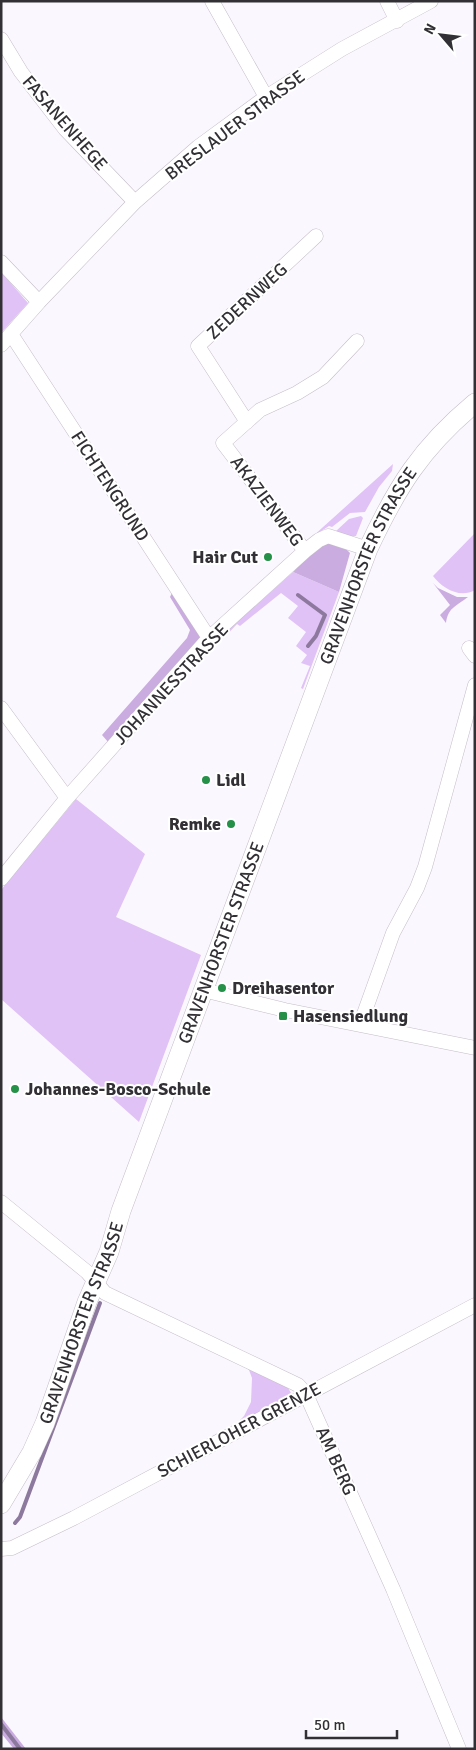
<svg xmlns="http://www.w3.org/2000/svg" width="476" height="1750" viewBox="0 0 476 1750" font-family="Signika,sans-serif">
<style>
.green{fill:#e0c2f6}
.forest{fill:#caace0}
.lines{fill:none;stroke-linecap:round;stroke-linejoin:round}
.stream{stroke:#8e799e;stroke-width:4}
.street-casing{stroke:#c4bdc9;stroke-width:15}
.secondary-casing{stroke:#c4bdc9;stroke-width:20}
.street{stroke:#fff;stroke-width:14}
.secondary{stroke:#fff;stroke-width:19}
.poi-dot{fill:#249048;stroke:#fff;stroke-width:2}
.labels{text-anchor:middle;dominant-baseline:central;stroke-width:4;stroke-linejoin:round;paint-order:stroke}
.street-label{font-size:18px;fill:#323034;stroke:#fff}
.poi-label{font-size:18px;font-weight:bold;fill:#323034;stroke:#fff;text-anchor:start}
</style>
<rect width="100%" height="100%" fill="#fbf7fe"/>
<path class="green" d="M1 272 28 303 1 333Z
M393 464 392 471 379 487 365 512 350 513 332 527 329 526 312 537Z
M361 516 363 518 356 536H348L336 531 349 519Z
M475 533V590C460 599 442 588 433 576Z
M293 572 339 592 303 689 301 688 310 666 301 663 307 655 296 646 306 632 288 618 298 606 281 593 240 626 237 624 224 638 221 636Z
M76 799 145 854 116 917 201 955 139 1122 1 999V890Z
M240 1363 287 1386 291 1393 288 1397 234 1426 244 1416 251 1402 252 1378 249 1370Z"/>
<path class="forest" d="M330 543 346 549 350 553 339 592 293 572C303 561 314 546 330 543Z
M433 583 438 588 457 597H468C457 606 448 607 446 623L440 615 450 605Z
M172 593 198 630 201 641 109 743 102 735 187 638 190 630 170 597Z
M1 1717 26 1749H14L1 1733Z"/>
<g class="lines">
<path class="stream" d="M298 595 325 615 316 636 308 646
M15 1523 20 1517 100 1303
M1 1724 20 1749"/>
<g class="street-casing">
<path id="street" d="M212 1 266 97
M387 1 397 21
M1 39 21 72 65 129 135 202
M1 262 39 302
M11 334 209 638
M1 345 39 302 135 202 198 147 266 97 342 49 431 1
M247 422 198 346 316 236
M305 551 223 443 260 410 297 393 323 377 357 341
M469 648 475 656
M1 708 67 798
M1 879 67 798 209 638 305 551 319 540 328 536 368 549
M203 990 285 1010 475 1048
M360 1025 393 933 417 888 425 867 475 685
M1 1202 87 1272 105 1293 298 1385 306 1394 393 1589 459 1749
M1 1549 12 1548 74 1518 475 1305"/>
</g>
<g class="secondary-casing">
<g id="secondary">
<path id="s1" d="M1 1504 32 1452 45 1423 87 1302 109 1252 121 1211 368 549C397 487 421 448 475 403"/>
</g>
</g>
<use href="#street" class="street"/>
<use href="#secondary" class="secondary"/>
</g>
<g class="poi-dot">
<circle cx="268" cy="557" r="5"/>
<circle cx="206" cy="780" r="5"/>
<circle cx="231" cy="824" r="5"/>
<circle cx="222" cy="988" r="5"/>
<rect x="278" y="1011" width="10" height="10" rx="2.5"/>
<circle cx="15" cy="1089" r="5"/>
</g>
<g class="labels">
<g class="street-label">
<text transform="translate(65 123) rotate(49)">FASANENHEGE</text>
<text transform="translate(235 125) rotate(-37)">BRESLAUER STRASSE</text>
<text transform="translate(247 301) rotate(-43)">ZEDERNWEG</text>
<text transform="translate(110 486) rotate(57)">FICHTENGRUND</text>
<text transform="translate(267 501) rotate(53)">AKAZIENWEG</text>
<text stroke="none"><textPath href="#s1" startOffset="1009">GRAVENHORSTER STRASSE</textPath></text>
<text transform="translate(171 684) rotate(-47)">JOHANNESSTRASSE</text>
<text stroke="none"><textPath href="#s1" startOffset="604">GRAVENHORSTER STRASSE</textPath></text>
<text stroke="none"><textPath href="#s1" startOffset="199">GRAVENHORSTER STRASSE</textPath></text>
<text transform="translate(239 1430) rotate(-28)">SCHIERLOHER GRENZE</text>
<text transform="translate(336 1461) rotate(66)">AM BERG</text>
</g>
<g class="poi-label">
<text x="258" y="557" text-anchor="end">Hair Cut</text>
<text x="216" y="780">Lidl</text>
<text x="221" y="824" text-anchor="end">Remke</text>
<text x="232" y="988">Dreihasentor</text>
<text x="293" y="1016">Hasensiedlung</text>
<text x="25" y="1089">Johannes-Bosco-Schule</text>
</g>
</g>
<rect width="476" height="1750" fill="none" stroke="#323034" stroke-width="5"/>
<g transform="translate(441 35) rotate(298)" stroke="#ffffff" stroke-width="4" paint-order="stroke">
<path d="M0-4L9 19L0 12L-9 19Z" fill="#323034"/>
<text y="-8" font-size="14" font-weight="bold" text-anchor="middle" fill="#323034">N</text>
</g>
<path d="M306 1730v8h91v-8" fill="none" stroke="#323034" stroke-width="2.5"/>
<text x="314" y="1730" font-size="15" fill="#323034" stroke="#ffffff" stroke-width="4" paint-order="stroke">50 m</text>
</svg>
